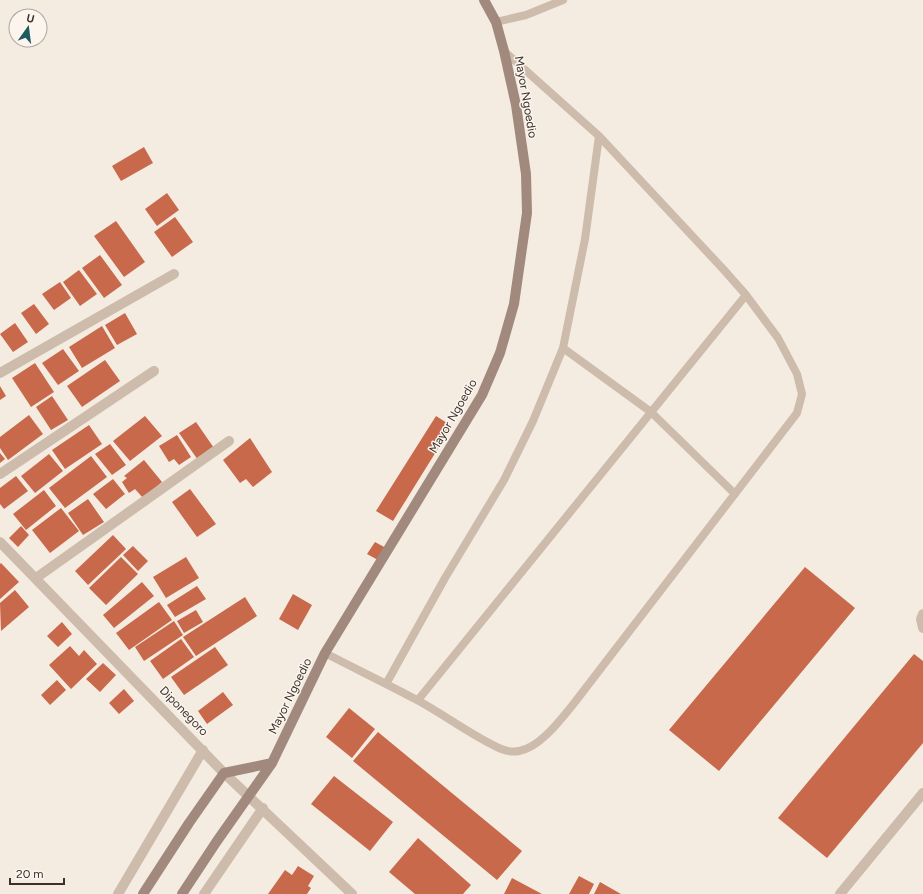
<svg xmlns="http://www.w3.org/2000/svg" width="923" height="894" viewBox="0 0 923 894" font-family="Figtree,sans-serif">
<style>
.building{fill:#c8694b}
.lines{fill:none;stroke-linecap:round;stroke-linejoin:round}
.lane{stroke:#cdbbac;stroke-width:8}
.street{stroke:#cdbbac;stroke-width:10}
.secondary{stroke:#a18a7d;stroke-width:10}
.labels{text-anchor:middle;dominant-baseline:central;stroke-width:3;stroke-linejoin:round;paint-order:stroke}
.street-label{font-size:12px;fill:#3b302b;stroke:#fbf5ee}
</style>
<rect width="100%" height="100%" fill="#f4ebe1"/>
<path class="building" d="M144 147 153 163 121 181 112 166Z
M167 193 179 210 157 226 145 209Z
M175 217 193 242 172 257 154 232Z
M116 221 145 262 124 277 94 236Z
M100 255 122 285 104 298 82 268Z
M79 270 97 294 80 306 63 282Z
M60 282 71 298 54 310 42 294Z
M34 304 49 324 36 334 21 313Z
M125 313 137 334 117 345 105 325Z
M15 323 28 342 13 352 0 334Z
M102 326 115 348 82 368 69 347Z
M63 349 79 371 58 385 42 363Z
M105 360 120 381 82 407 67 386Z
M35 363 54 392 31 407 12 378Z
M0 386 6 396 0 400Z
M52 396 68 420 51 430 36 407Z
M29 415 43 434 8 460 0 448V437Z
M145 416 162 436 130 461 113 441Z
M436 416 452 426 393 521 376 511Z
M196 422 214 448 198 460 179 433Z
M89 425 102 444 65 469 52 450Z
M177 435 191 457 179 465 174 459 169 462 159 446Z
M250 438 272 472 253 487 246 479 240 483 223 460Z
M110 444 126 465 112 475 95 454Z
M0 453 5 459 0 463Z
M49 454 63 471 35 493 21 476Z
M91 456 107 477 65 508 49 488Z
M144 460 162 482 143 498 135 489 129 493 122 482 127 478 124 476Z
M16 476 28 491 4 509 0 504V488Z
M113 479 125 494 106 509 93 494Z
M190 489 216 524 197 537 172 502Z
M44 490 56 506 26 530 13 514Z
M88 499 104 522 83 535 68 513Z
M61 508 79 531 50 553 32 530Z
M21 526 29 535 18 547 9 538Z
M113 535 126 549 88 585 75 571Z
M375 542 386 548 378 560 367 554Z
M133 546 148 561 138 571 123 555Z
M121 557 138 574 106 605 89 588Z
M186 557 199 578 166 598 153 577Z
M1 563 19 582 0 599V564Z
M805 567 855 608 719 771 669 730Z
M142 582 154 596 114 628 103 615Z
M197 586 206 599 175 617 167 605Z
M15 590 29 607 1 631 0 603Z
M293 594 312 605 298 630 279 619Z
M245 597 257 616 196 656 183 637Z
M159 602 172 620 129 650 116 633Z
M196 610 203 622 184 633 177 621Z
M174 621 183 635 144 661 135 647Z
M62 622 72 634 58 647 47 636Z
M181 639 194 657 163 679 150 661Z
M70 646 79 656 84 650 97 664 71 689 49 665Z
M215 647 228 665 184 695 171 677Z
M914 654 923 661V743L827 858 778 818Z
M103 663 116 675 100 692 86 679Z
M57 680 66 690 50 705 41 695Z
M124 689 134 701 119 714 109 703Z
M223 692 233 705 207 724 198 711Z
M349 708 375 729 352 758 326 737Z
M378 732 522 851 497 880 353 761Z
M334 776 393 822 370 851 311 804Z
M418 838 471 885 463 894H415L389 872Z
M298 866 314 876 308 886 311 888 307 894H268L285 870 292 875Z
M579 876 594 884 589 894H569Z
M512 878 542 894H504Z
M600 882 621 894H594Z"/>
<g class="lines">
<path class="lane" d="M496 22 526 15 563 0
M563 348 651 412 735 494
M325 653C356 669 387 684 417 700 443 714 467 732 493 745 500 749 510 753 519 751 540 748 562 718 575 702L797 413 802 394 797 374 778 338 746 295 724 270 599 136 504 51
M386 684 445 578 504 480 533 421 563 348 585 239 599 136
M418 700 746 295"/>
<path class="street" d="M0 373 174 274
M0 474 154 371
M0 542 224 773 352 894
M36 578 229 441
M923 614 921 619 923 628
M118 894 203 750
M204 894 263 808
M840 894 923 793"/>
<path class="secondary" d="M143 894 189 823 224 773 272 763
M182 894 217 841 272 763 325 653 482 395 500 353 514 304 527 213 526 174 516 105 504 51 496 22 484 0"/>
</g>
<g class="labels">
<g class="street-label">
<text transform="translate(526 97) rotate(80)">Mayor Ngoedio</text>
<text transform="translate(453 416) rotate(-60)">Mayor Ngoedio</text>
<text transform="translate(290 696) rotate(-64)">Mayor Ngoedio</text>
<text transform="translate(184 711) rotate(46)">Diponegoro</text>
</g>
</g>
<g transform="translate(28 28) rotate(14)"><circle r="19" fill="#fbf5ee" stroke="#aea6a0"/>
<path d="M0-3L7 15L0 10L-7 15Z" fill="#1f5a5e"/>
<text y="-6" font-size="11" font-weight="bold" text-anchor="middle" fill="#3b302b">U</text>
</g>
<path d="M10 878v6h54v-6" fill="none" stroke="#3b302b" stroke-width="2"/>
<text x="16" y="878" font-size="12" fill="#3b302b" stroke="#fbf5ee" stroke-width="3" paint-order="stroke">20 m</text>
</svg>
